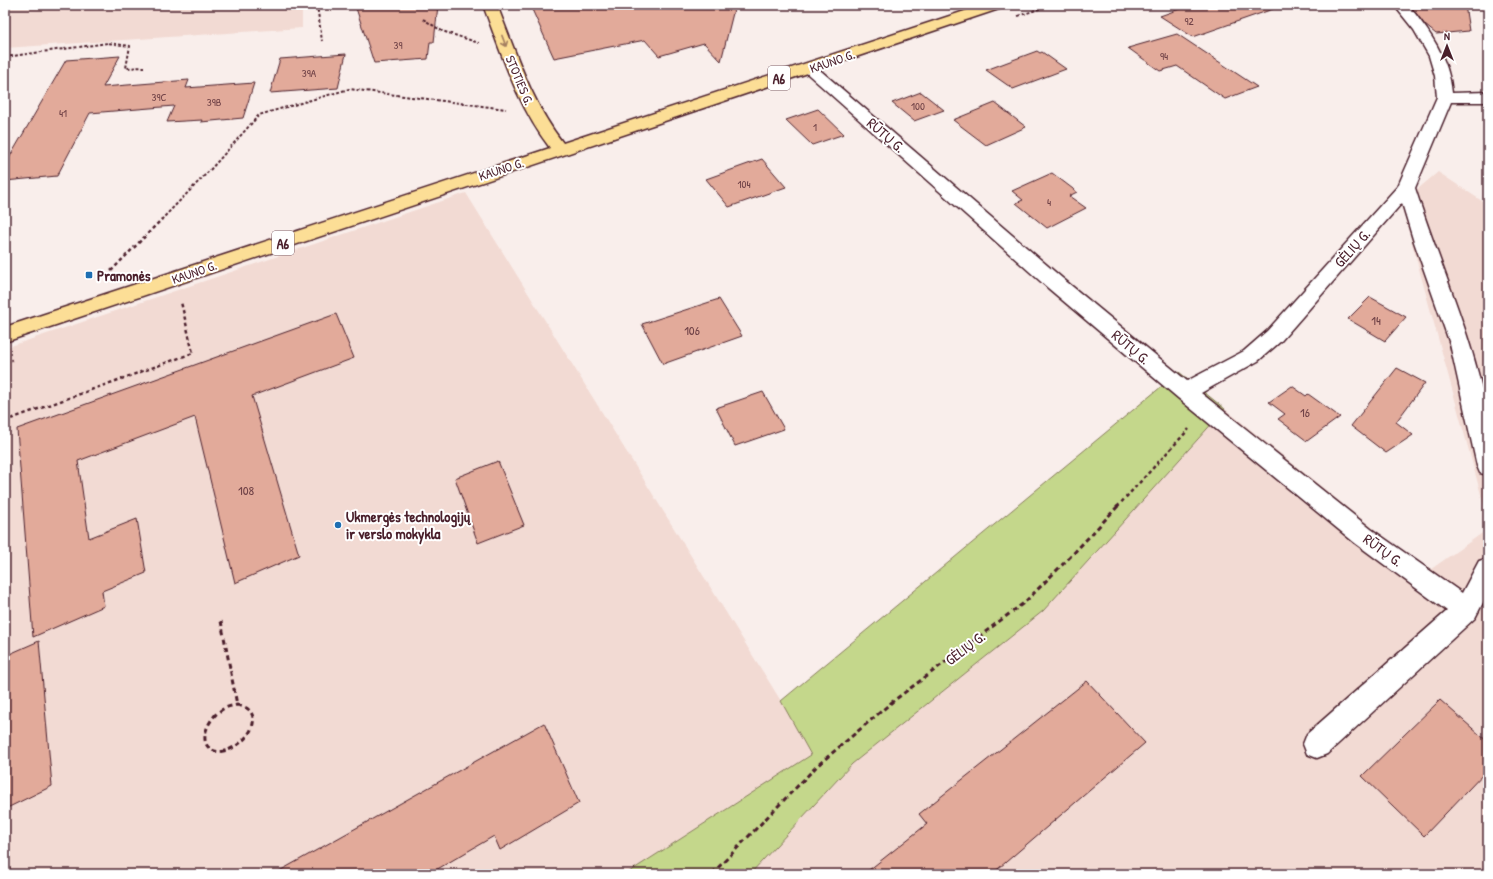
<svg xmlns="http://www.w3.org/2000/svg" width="1493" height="879" viewBox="0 0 1493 879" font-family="'Patrick Hand',sans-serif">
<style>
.built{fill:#f2dad3}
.green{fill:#c4d78b;stroke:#877b5b}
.building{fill:#e2aa9a;stroke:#4a1f2b}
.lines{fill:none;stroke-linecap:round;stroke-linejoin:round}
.minor-casing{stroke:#4a1f2b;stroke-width:3}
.major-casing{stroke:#4a1f2b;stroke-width:3}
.path-far2{stroke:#4a1f2b;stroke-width:2;stroke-dasharray:3 2;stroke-linecap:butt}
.path-far1{stroke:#4a1f2b;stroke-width:2.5;stroke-dasharray:3.5 3;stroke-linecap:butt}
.path{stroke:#4a1f2b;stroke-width:3;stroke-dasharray:5 3.5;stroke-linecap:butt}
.minor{fill:#fff;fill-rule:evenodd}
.major{fill:#fcde96;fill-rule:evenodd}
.oneway{stroke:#a37e60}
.poi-dot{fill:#1f6fb2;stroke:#fff;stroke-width:1.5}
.labels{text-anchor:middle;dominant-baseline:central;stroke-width:4;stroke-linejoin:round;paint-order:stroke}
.far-number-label{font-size:11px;fill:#704247}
.far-street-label{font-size:13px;fill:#4a1f2b;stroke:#fff}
.number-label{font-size:13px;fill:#704247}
.shield{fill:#fff;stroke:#80626b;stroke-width:1}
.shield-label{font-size:14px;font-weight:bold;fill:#4a1f2b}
.street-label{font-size:15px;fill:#4a1f2b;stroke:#fff}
.poi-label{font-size:15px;font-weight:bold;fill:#4a1f2b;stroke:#fff;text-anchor:start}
</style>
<rect width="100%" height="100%" fill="#f9eeeb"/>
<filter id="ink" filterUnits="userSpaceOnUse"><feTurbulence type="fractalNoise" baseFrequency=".025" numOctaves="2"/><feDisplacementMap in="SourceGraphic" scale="8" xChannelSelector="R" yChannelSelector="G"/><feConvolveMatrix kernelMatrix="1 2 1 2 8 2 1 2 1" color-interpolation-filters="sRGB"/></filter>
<g filter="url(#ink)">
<path class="built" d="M5 5H302V28L5 48Z
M1438 172 1488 205V520L1401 203Z
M466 193 781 701 811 755 626 874H5V348Z
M1225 409 1427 572 1488 529V874H750L852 764 1043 611Z"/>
<path class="green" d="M1179 372 1225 409 1043 611 852 764 750 874H626L811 755 781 701Z"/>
<path class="building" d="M355 5H438L434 42H430L428 59 374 63Z
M530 5H735L721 61 704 43 659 56 645 40 554 58Z
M1191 5H1272L1273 9 1193 37 1160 16Z
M1410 5H1465L1469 31 1436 34 1425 25Z
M1177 34 1257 87 1225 99 1177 66 1160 71 1128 48Z
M1037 51 1040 53 1042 52 1066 69 1013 89 986 70Z
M346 54 338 88 270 93 280 59Z
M120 56 103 87 189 80 186 88 254 83 243 118 201 122 202 120 167 122 174 106 90 113 57 176 5 181V165L66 60Z
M921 92 944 110 914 121 892 103Z
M995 103 1026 127 986 145 953 120Z
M818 109 844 134 812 145 786 120Z
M762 159 786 187 729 207 706 179Z
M1052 173 1077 192 1069 196 1086 208 1047 228 1016 203 1023 200 1012 191Z
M1370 297 1406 317 1385 341 1348 319Z
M719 299 742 336 663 364 642 324Z
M336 314 354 358 252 396 299 555 235 583 195 417 78 461 89 538 137 519 146 573 102 591 104 606 33 637 17 429Z
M1397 368 1425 383 1396 422 1413 435 1386 453 1351 426Z
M1292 386 1306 396 1308 394 1340 417 1307 441 1278 419 1285 414 1269 402Z
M763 392 784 429 735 446 716 408Z
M498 461 524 525 478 543 455 478Z
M39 641 52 786 5 809V656Z
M1087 681 1145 743 992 874H864L927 824 919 814Z
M1440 700 1488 742V769L1424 836 1362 776Z
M544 723 579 803 500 850 494 836 429 874H274Z"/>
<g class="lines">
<g class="minor-casing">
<path id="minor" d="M1394 5H1408C1430 32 1449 58 1452 93L1488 92V102H1451L1415 188C1439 264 1474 338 1488 417 1491 435 1488 458 1488 475L1480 473 1477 466 1450 344 1413 239 1402 203 1281 341 1258 361 1201 393 1371 529 1462 593 1479 561 1488 558V593L1475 618 1327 754 1317 758 1307 754 1303 744 1307 734 1447 611 1355 543 1178 398 1048 288 801 68 804 65 809 63 814 65 1062 278 1187 381 1244 351 1267 331 1398 186 1437 97 1435 76 1429 56 1414 30Z"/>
</g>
<g class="major-casing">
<path id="major" d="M483 5H497C516 53 531 102 563 143L983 5H1004L1002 8 5 342V327L550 148C517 105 502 55 483 5Z"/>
</g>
<path class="path-far2" d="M317 5 322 41
M1018 16 1051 5
M423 19 442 31 479 43
M5 57 108 43 130 46 126 68 144 67
M161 220 210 170 259 115 349 89 506 109"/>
<path class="path-far1" d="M111 271 162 219
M5 362 12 360
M5 421 193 353 181 302
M1117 507 1189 429"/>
<path class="path" d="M221 621 237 705
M237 705C241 706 246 707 248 709 266 725 234 756 215 751 195 745 209 718 220 711 225 707 231 706 237 705Z
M712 874 817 766 892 702 1025 602 1070 557 1118 506"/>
<use href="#minor" class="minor"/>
<use href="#major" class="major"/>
</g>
<defs><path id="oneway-shaft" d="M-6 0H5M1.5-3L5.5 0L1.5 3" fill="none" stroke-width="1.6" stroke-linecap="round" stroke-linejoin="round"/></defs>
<use class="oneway" href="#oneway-shaft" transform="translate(504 41) rotate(69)"/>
</g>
<g class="poi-dot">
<rect x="85" y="271" width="8" height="8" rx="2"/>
<circle cx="338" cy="525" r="4"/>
</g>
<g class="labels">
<g class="far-number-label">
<text x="1189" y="21">92</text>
<text x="398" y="45">39</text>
<text x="1164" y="56">94</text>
<text x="309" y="73">39A</text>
<text x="159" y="97">39C</text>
<text x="214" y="102">39B</text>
<text x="918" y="106">100</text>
<text x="63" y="113">41</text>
<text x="815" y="127">1</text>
<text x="744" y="184">104</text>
<text x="1049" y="202">4</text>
</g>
<g class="far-street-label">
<text transform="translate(832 61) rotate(-19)">KAUNO G.</text>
<text transform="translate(520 80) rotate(67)">STOTIES G.</text>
<text transform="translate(501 169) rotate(-18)">KAUNO G.</text>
<text transform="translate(194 272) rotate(-19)">KAUNO G.</text>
</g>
<g class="number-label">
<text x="1376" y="320">14</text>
<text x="692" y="330">106</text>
<text x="1305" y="412">16</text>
<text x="246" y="490">108</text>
</g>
<g class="shield">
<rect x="768" y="66" width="22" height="24" rx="3"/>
<rect x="272" y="231" width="22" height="24" rx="3"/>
</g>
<g class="shield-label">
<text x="779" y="78">A6</text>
<text x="283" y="243">A6</text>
</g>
<g class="street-label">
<text transform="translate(886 135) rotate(41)">RŪTŲ G.</text>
<text transform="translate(1352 248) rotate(-48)">GĖLIŲ G.</text>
<text transform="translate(1131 347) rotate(40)">RŪTŲ G.</text>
<text transform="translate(1383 550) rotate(36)">RŪTŲ G.</text>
<text transform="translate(965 648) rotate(-37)">GĖLIŲ G.</text>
</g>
<g class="poi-label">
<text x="97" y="275">Pramonės</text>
<text x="346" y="516">Ukmergės technologijų<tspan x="346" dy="17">ir verslo mokykla</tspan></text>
</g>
</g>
<rect width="1493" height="879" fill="none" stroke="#fff" stroke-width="20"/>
<rect x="10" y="10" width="1473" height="859" fill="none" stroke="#4a1f2b" stroke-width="1.5" filter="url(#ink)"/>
<g transform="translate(1447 46)" stroke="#ffffff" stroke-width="3" paint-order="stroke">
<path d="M0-3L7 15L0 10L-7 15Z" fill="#4a1f2b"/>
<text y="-6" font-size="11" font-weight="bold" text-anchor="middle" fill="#4a1f2b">N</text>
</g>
</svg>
